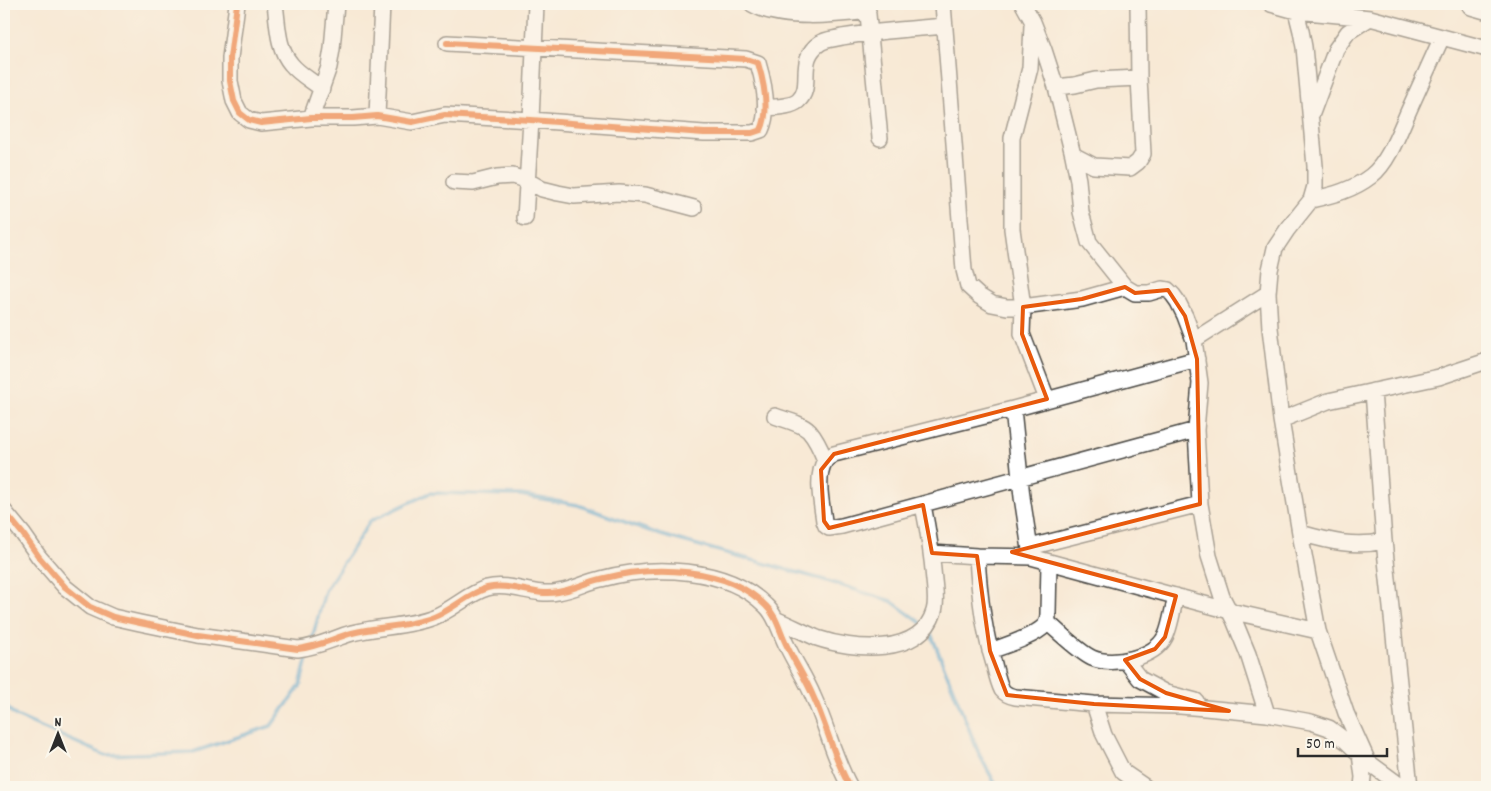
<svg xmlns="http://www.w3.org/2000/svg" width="1491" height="791" viewBox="0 0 1491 791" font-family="Dekko,sans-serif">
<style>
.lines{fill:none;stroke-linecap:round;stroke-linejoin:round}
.stream{stroke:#56a3cf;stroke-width:4}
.minor-casing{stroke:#4a4844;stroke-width:18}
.highway-casing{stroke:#4a4844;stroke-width:25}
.minor{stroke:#fff;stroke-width:15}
.highway{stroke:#fff;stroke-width:22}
.cycleway-casing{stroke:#fbf7ec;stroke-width:9}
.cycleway{stroke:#e8590c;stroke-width:6}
.marked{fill:none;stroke:#e8590c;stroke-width:4;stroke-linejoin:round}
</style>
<rect width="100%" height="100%" fill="#fbf7ec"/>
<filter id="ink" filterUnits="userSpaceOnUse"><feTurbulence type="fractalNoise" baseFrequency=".02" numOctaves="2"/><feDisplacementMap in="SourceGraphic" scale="10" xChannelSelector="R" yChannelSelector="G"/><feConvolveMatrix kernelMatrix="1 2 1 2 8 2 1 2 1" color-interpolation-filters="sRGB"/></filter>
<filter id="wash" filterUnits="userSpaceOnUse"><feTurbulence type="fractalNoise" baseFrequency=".0096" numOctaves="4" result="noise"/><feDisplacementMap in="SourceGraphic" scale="20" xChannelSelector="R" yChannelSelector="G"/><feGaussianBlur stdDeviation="1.12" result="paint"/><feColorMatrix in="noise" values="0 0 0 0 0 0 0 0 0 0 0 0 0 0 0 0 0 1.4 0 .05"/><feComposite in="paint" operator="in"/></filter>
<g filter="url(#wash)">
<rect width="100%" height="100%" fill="#f8e9d5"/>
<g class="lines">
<path class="stream" d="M929 629 979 754 997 787
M311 643 325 591 370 521 430 493 521 495 578 505 661 535 821 579 891 601 924 625
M4 705 16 716 105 755 193 752 271 726 300 686 309 650"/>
</g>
</g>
<g filter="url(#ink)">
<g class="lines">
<g class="minor-casing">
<path id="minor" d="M237 4 230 58V81L234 101 240 113 249 120 261 123 311 118H353L377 116 412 122 445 115 531 120 704 133H752L761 130C770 111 764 83 758 63L746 59 447 43
M275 4C278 24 277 48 291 64 299 74 312 81 322 89
M752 4C781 21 836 15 868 11
M867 4 880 138
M943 4 964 270 968 286 979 296 992 304 1007 307H1023L1082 299 1125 287
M1023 4 1033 22 1044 50 1056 87 1073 155 1078 180 1081 212 1089 242 1125 287 1135 293H1149L1162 289 1168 290 1173 295 1178 302 1185 316 1194 340 1200 383 1196 430 1200 504 1209 556 1222 597 1234 620 1248 654 1267 714
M1271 4 1296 11 1370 18 1487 49
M1296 11 1301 31 1304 47 1315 166V186L1311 200 1287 230 1275 248 1270 270 1268 293 1270 328 1281 420 1300 533 1318 631 1346 713 1368 762
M1032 25 1030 68 1012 138V229L1023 307 1022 334 1047 399
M1056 87 1075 85 1096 80 1139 78
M765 108C775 107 791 107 798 101 815 86 795 60 820 43 826 39 835 39 842 37 877 31 911 29 945 26
M1312 113 1336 49 1348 32 1370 18
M377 116 382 4
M311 118 329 67 332 49 336 4
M1073 155 1094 166 1130 168 1138 162 1143 154 1139 78 1138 4
M454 182 473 183 497 177 513 176 528 181 542 189 558 193 574 196 619 193 645 195 694 208
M1311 200C1333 195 1353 190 1371 176 1389 162 1400 130 1409 110 1420 86 1431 61 1442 37
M525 218 531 120 536 4
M1194 340 1268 293
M1373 391 1384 541 1410 787
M1013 409 1022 497 1031 556
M775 416C785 420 801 423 809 431 816 439 821 450 825 460
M1281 420 1328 401 1439 377 1487 361
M1196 430 842 526 829 528 826 526 824 521C822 505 815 476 825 461 827 458 831 456 834 454L1013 409 1197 359
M4 511 23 534 39 557 65 587 90 607 113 617 140 623 198 635 298 649C318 647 334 638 352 633 379 626 408 627 434 617 452 610 469 593 487 588 511 582 534 597 558 592 573 590 587 582 601 579 652 565 727 566 766 606 777 616 780 633 787 646 795 663 806 679 813 696 827 726 834 759 850 787
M1300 533C1328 541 1355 548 1384 541
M1030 547 1200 504
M932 553 977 556 1031 557 1230 611 1318 631
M977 556C979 593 983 629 994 664 996 672 998 682 1002 690 1006 695 1010 696 1015 697L1094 704 1180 706 1205 708 1267 714 1311 722 1329 728 1346 741 1368 762 1402 787
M775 619C789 625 803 632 817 638 852 650 921 657 934 611 937 602 935 590 934 580 932 555 928 530 923 505
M1047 622C1059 632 1079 652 1092 658 1112 667 1154 658 1165 637 1170 629 1173 607 1176 596
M990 651C1004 646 1036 636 1045 625 1048 621 1048 618 1048 613L1049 562
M1125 660 1140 679 1166 693 1196 701
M1094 704 1104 735 1123 772 1145 787
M1360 754 1363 777 1362 787"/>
</g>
<g class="highway-casing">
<path id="highway" d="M1473 4 1487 8"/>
</g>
<use href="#minor" class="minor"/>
<use href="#highway" class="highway"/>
<g class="cycleway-casing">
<path id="cycleway" d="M237 4 230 58V81L234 101 240 113 249 120 261 123 311 118H353L377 116 412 122 445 115 531 120 704 133H752L761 130C770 111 764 83 758 63L746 59 447 43
M4 511 23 534 39 557 65 587 90 607 113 617 140 623 198 635 298 649C318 647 334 638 352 633 379 626 408 627 434 617 452 610 469 593 487 588 511 582 534 597 558 592 573 590 587 582 601 579 652 565 727 566 766 606 777 616 780 633 787 646 795 663 806 679 813 696 827 726 834 759 850 787"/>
</g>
<use href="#cycleway" class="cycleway"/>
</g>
</g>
<path d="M0 0H1491V791H0ZM1125 287 1135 293 1168 290 1185 316 1197 359 1200 504 1012 552 1176 596 1165 637 1155 649 1125 660 1140 679 1166 693 1229 711 1094 704 1007 695 990 651 977 556 932 553 923 505 829 528 824 521 821 470 834 454 1047 399 1022 334 1023 307 1082 299Z" fill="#f8e9d5" fill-opacity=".55" fill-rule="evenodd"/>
<path class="marked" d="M1125 287 1135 293 1168 290 1185 316 1197 359 1200 504 1012 552 1176 596 1165 637 1155 649 1125 660 1140 679 1166 693 1229 711 1094 704 1007 695 990 651 977 556 932 553 923 505 829 528 824 521 821 470 834 454 1047 399 1022 334 1023 307 1082 299Z"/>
<rect width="1491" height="791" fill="none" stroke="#fbf7ec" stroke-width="20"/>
<g transform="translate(58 734)" stroke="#fbf7ec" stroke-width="4" paint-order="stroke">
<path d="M0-4L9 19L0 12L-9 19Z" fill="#2b2b2b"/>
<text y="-8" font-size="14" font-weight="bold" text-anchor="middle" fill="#2b2b2b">N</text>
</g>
<path d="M1298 748v8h89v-8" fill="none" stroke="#2b2b2b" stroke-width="2.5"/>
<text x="1306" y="748" font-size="15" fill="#2b2b2b" stroke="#fbf7ec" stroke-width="4" paint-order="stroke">50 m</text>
</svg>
